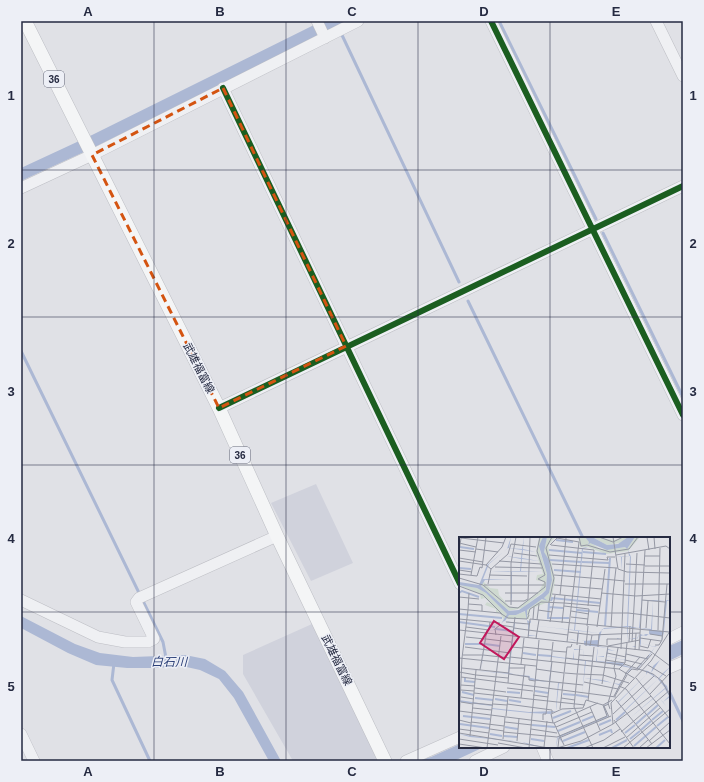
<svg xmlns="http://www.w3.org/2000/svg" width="704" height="782" viewBox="0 0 704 782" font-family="Helvetica,'Noto Sans JP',sans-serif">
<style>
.built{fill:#d0d2dc}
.water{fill:#acb8d4}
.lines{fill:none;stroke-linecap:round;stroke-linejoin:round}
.stream{stroke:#acb8d4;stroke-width:3}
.minor-casing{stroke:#bdbec4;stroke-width:12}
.major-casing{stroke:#bcbec4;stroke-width:14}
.minor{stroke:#eff0f3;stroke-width:11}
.major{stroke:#f4f5f6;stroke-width:13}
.cycleway-casing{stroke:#edeff6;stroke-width:8}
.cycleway{stroke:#1b5e20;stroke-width:6}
.marked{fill:none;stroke:#d45411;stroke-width:3;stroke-dasharray:8 5;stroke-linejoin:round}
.grid{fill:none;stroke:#252a41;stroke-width:1;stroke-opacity:0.55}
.labels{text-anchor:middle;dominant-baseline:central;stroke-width:3;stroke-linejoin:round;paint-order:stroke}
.shield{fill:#edeff6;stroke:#616577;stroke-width:1}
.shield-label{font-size:10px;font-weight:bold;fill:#252a41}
.street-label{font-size:11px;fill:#252a41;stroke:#edeff6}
.water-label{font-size:12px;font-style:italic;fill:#2c4078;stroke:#edeff6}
.inset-river{fill:none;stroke:#acb8d4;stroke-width:2}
.inset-road{fill:none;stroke:#9598a4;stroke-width:1}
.view{fill:#c2185b;fill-opacity:0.15;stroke:#c2185b;stroke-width:2}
.inset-edge{fill:none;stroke:#252a41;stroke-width:2}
.neatline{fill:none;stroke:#252a41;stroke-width:1.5}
.grid-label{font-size:13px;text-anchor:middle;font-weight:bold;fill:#252a41}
</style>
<rect width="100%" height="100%" fill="#e0e1e6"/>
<path class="built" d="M316 484 353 563 311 581 271 503Z
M312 624 378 761H293L243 674V655Z"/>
<path class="water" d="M322 21H349L97 146 21 181V168L92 135Z
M21 616 75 644 100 653 133 657 185 655 205 659 225 671 243 692 281 761H269L234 698 219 679 200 670 182 666 157 668H127L96 665 68 653 21 628Z
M683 640V654L669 661V646Z
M460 744V747H484L454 761H416L431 757Z"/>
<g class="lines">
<path class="stream" d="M499 21 596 219
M341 33 459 282
M603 233 683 397
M468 301 583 538
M21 351 163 642 166 658
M114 663 112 680 150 761
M669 691 683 721"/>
<g class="minor-casing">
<path id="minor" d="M317 21 325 38
M491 21 683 415
M656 21 683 76
M223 88 460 584
M21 188 92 155 358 21
M219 408C373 333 529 261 683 186
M21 600 98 637 125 642H148L154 639 136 602 139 598 277 536
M669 639 683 632
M669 668 683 662
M21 734 34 761
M542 747 548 761
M406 761 460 737
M475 761 504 747"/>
</g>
<g class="major-casing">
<path id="major" d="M25 21 219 408 277 536 385 761"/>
</g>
<use href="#minor" class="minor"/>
<use href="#major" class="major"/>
<g class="cycleway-casing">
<path id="cycleway" d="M491 21 683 415
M223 88 460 584
M219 408C373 333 529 261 683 186"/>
</g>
<use href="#cycleway" class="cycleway"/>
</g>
<path class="marked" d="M223 88 346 346 219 408 92 155Z"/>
<path class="grid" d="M154 21V761M286 21V761M418 21V761M550 21V538M21 170H683M21 317H683M21 465H683M21 612H460M669 612H683M550 747V761"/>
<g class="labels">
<g class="shield">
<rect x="44" y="71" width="20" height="16" rx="3"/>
<rect x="230" y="447" width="20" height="16" rx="3"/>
</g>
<g class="shield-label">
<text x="54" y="79">36</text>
<text x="240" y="455">36</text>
</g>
<g class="street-label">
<text transform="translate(199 368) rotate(63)">武雄福富線</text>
<text transform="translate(337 660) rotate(64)">武雄福富線</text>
</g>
<g class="water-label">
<text transform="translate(169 662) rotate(1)">白石川</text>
</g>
</g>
<g transform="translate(459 537)">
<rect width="211" height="211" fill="#e0e1e6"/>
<path d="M80 0H84L81 14 88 37 87 53 63 71 50 74 22 49 23 45 24 44 31 51 39 52 40 58 51 70H59L79 56 85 45 77 43 78 38 84 37 77 16ZM88 0H96L89 9 96 43 92 64 71 72 70 82H47L50 77 57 78 67 74V78L68 73 77 66 84 62 89 64 85 61 90 56 93 43 85 15ZM117 0H126L130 4 129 8 131 5 141 12H154L166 10 168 12 176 0H181L169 14 147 17 129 10H121L120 3ZM133 0 156 3 169 0 161 6 148 8ZM0 48 18 51 27 56 48 77 45 83 41 76H37V72L26 68 28 65 32 67 26 61 22 62 21 57Z" fill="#ced9d0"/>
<path d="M52 0 50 11 63 12 65 0 64 12 77 15 64 13 63 21 80 24 63 22 62 34H84L53 35V43H77H53V60H71H53L52 68V60H41H52V43H26L22 49 50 74 60 73 83 57 87 53 88 37 80 9 84 0H88L85 15 90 23 93 43 90 56 85 61 89 64 83 62 68 73V83L71 85 72 82V85L70 88 115 93 116 83 112 82 116 83 123 11 129 10 124 12 116 93 140 96 145 91 158 90 162 34 158 90 168 89 171 19 163 20 162 33V20H157L170 19 169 13 172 20 169 89 180 91 184 48 183 63H194L195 36 194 63 206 64H194L193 93 204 94 206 64 208 63H211L208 64 205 94 210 95H205L202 106 196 110 179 132 189 134 192 136 194 129 201 123 192 136 199 142 204 136 211 130 200 142 208 149 211 160 204 165 207 169 201 162 204 165 210 159 206 152 171 181 192 207 211 191 192 207 195 211 159 166 187 138V134L173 131 163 143 154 163 145 169 149 180 101 200 105 208 99 200 97 211 98 201 100 199 92 177 71 176 33 172 29 201 63 205 88 211 70 208 69 211 70 208 63 205 11 200 0 197 29 201 33 172V169L1 165 0 163 33 168V171L70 175 97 174V170L75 167 97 170 99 146 70 143 71 139 0 132 22 134 27 94 34 93 42 87 48 77 27 56 18 51 0 48V45L20 48 28 28 48 12ZM49 11 63 13 62 21 47 19 62 22 61 34 32 35H52V43L24 42 30 27ZM183 63 194 64 192 92 181 91ZM66 74 69 88 46 84 50 78H57ZM45 84 55 86 49 136 22 134 28 94 35 93ZM56 86 69 88V99H77V102L78 99 70 98V88L96 91 90 145 50 136ZM168 90V106L149 111 139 109 143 92 158 91V102H148H161L158 101V91ZM169 90H172V101H170V102L172 101V91H176L175 101 173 102 172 104 174 102H178L179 101 180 96 178 102 175 101 176 90 190 93V97L187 99 181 97V110H177L176 109H173L176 110H181L180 113 181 111 182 106 196 110 188 122 178 120 180 114 178 120 167 118 168 113 166 119 158 118 166 119V123L148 119 149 113 156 114 149 112 148 114 139 113V111L138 116 125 115V109V113L115 112V108V114L108 113 115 114 114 122 93 119 96 91 119 94V97L109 96 119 97 118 104 109 102 116 103V107V104H125V108L149 111 168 106V112V103L170 104H171L168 103ZM120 94 140 96V103L122 104V97V104H119ZM187 97 198 98V103V98L203 99 202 106 195 110 182 106V99ZM115 113H125L124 123 115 122ZM139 113 148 114 147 119 165 123V126L138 124V119L145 120V119H138ZM125 115 138 116 137 124 124 123ZM167 118 187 122 178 132 164 128ZM93 120 126 124 124 149 91 145ZM127 124 141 125 172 131 160 147 125 141ZM188 135 199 142 170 169 166 164 170 169 165 174 159 165 187 138ZM125 141 144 143 160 148 157 155 124 150ZM199 142 206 151 171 181 166 174ZM100 146 124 149 122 164 116 163 122 164 124 150 157 155 154 163 144 169 148 179 125 189 118 176 125 189 100 199 92 176 97 174ZM126 0H133L148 8 159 7 169 0H176L168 12 166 10 148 13 131 6 129 8 130 5Z" fill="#acb8d4" fill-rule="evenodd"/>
<path class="inset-river" d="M97 3 114 5M1 10 15 12M90 13 123 16M124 15 147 17M91 23 122 25M123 25 150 26M0 31 12 32M95 33 122 35M0 56 3 54 20 60M92 64 93 61 141 66M90 66 89 81H110M90 70 104 71M118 73 139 75M0 77 43 81M0 85 36 90M146 89 151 21M37 92 54 94M6 107H25M26 107 41 109M64 116 77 118M79 118 92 119M6 141V144L16 145M76 154 89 156M3 155 15 158M48 155 61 156M104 157 116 158M117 158 130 160M16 161 34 163M36 162 48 164M50 163 62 165M188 178 199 168M4 179 31 182M94 181 112 174M157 183 166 175M193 183 204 174M123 184 135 179M1 187 30 191M177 187 187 178M73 188 96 190M140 188 152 183M198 189 209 180M46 190 59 192M182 193 192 184M99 194 121 185M166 196 176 188M31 197 43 199M140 198 152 193 153 196M45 199 58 200M72 202 85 204M171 202 181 194M104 204 126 195M175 209 197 190M108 211 130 203M153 211 168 203M197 211 206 203"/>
<path class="inset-road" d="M120 0 122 9 128 8 151 15 170 12 179 0M140 0 154 5 164 0M154 0 159 32 168 35 211 36M188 0 190 13M195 0 196 12M2 1 45 6M0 6 17 10M91 8 98 1 120 5 108 105M92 8 135 13 129 69M17 12 39 15M0 13 17 15M0 15 2 1M55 16 78 19M90 18 149 23 148 20H156M157 18 207 9 211 12M186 19H201M0 21 24 25M0 24 27 28 32 32M40 24 82 27M93 27 158 31M167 27 186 28M27 28 43 10 47 0M186 29H211M36 30 83 31M0 33 13 35M0 37 18 39 21 30 23 31 27 0M12 38 19 0M30 38 68 39M95 38 144 42M0 41 24 48 50 70 59 71 86 50V45L79 42 86 38 78 14 81 0M144 42 166 44M29 47 32 32 49 17 52 7 77 10M166 47H211M25 48H85M95 48 143 52M0 49 24 58 43 77M46 56H79M142 56 177 59 211 57M93 57 142 62M154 57 157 31M101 58 107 1M0 60 20 62M183 63 206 65M46 64H65L69 62 71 0M90 65 95 41 87 11 93 0M105 66 141 69M9 67 23 68V74M52 68V26L57 0M105 69 130 72M0 72 41 76 49 81 68 82 70 78M9 73 10 56M79 73 93 75M112 74 130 77M140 76H169L211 81M69 78 71 72 82 65 105 66M112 80 129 82M0 82 41 86M74 82 75 70M78 83 80 67M47 85 70 87M91 85 96 58M103 86 106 58M128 89 130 72M7 90 30 93 31 85M138 90 146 32M152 90 154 57M55 91 69 93M187 91 189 64M0 93 191 114 211 129M69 93 109 98M199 93 201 11M109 95 133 98 131 109M191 97 203 99M37 98 36 92 41 88 54 90M133 98 181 96M7 100 26 102M69 101 71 82 210 95M77 101 80 83M181 101 202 104M27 102 52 105M170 105 171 89M173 105 178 16M118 108 119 96M121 108 115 170 134 211M148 108V102H163M196 108H200L203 103 208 47M127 109 129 89M181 109 189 111 192 102M6 110 51 116M52 110 64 111M64 110 93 113M139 110 140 97M162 112 166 17M176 113 177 96M180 113 186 13M94 114 107 115M148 116 167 120M167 117 189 122M4 118H23M24 118 51 121M120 118 134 119M51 120 56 80M0 121 77 129M107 121 163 128M146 123 166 126M166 123 183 127M92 124 94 105M62 127 65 101M165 127 194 137 203 144 211 159M189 128 207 139M3 131 50 136M50 131H66M178 131 190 118M77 132 105 136M160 132 175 141M21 133 28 93M0 135 17 138M106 136 118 137M50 137 70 140V143L76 144M119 137 144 138M166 137 181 120M168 137 173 132 179 133 193 117M17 138 49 141M144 138 170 146M2 140 157 160M177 141 211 182M76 143 124 148M125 145 159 152M49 146 51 120 160 132 166 126 168 106M143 147 149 109 181 103M2 148 16 149M160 149 167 152 211 207M16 151 47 155M48 151 74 154M2 153 15 154M15 156 126 168M191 157 211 136M74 158 89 160M155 159 167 137M156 159 168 138M2 160 15 162M62 161 66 128M102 161 116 163M157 163 193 207M129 164 135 110M2 165 14 167M14 166 34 168M34 167 48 168M48 167 93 173V176M150 167 145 169 150 180M131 170 141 193M14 171 33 173M101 172 108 110H112L113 107M151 172 149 166 157 139 155 131 159 111M0 174 95 186 105 208M154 177 195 139M47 179 49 160M0 183 12 186M84 183V177H87L93 124M155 183 175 211M12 185 45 189M46 185 73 188M94 186 92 177 103 172 124 171 127 163 144 168 153 163M95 186 139 166M0 187 3 121 9 73M154 187 192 159M97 190 133 175M0 192 30 196M31 192 45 194M72 192 98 196M44 195 98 200 148 179 144 168M162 195 211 153M0 196 90 211M11 199 17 133M167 201 202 170M0 202 39 208M44 202 46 180M58 204 60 181M190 204 211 185M39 206 67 211M0 207 27 211M85 210 88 184M99 210 100 201 152 179M28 211 42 99M70 211 80 103M98 211 122 204 154 187 152 166 192 124 211 94M125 211 145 203 161 192M144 211 166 200M164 211 211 172M180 211 189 203M187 211 211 193"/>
<path class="view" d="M35 84 60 100 45 122 21 106Z"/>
<rect width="211" height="211" class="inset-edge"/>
</g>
<rect width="704" height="782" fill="none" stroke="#edeff6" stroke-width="44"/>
<rect x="22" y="22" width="660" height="738" class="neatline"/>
<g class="grid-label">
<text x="88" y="16">A</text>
<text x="220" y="16">B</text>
<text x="352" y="16">C</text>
<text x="484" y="16">D</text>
<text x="616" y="16">E</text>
<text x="11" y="100">1</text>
<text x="693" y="100">1</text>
<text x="11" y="248">2</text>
<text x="693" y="248">2</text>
<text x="11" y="396">3</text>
<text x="693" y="396">3</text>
<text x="11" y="543">4</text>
<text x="693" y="543">4</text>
<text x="11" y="691">5</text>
<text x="693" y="691">5</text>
<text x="88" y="776">A</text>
<text x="220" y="776">B</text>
<text x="352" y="776">C</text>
<text x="484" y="776">D</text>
<text x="616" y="776">E</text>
</g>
</svg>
